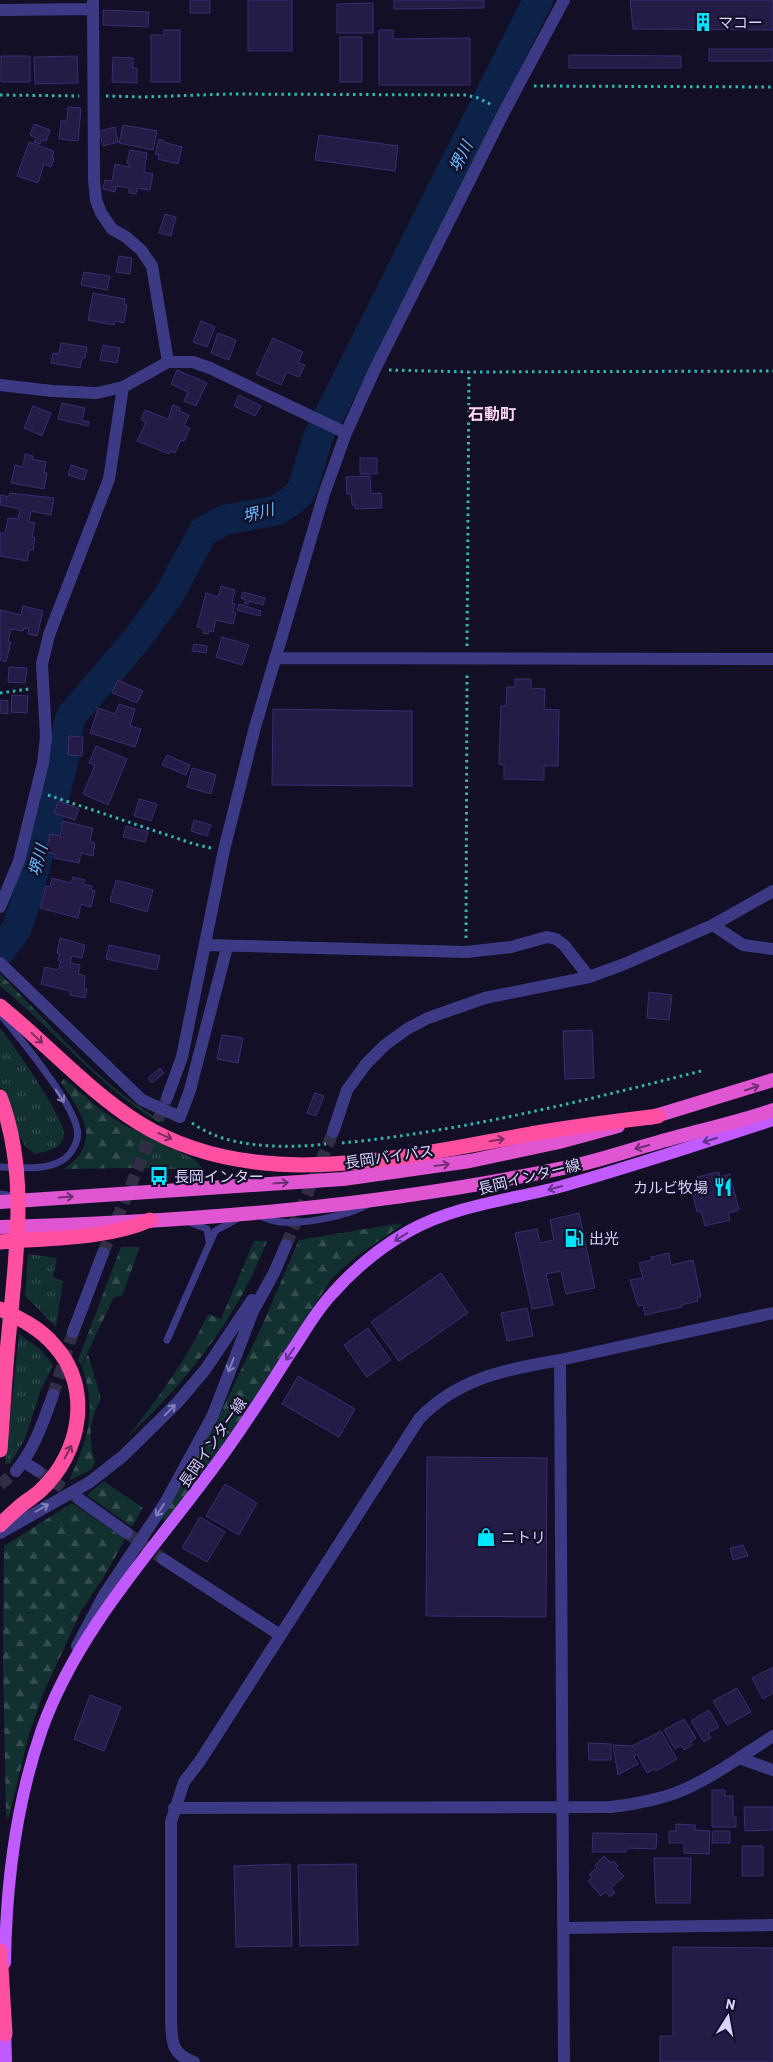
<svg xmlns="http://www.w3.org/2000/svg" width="773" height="2062" viewBox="0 0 773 2062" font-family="Barlow,'Noto Sans JP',sans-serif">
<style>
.grass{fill:url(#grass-tufts)}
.forest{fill:url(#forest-firs)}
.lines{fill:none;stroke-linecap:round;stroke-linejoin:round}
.river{stroke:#0c2248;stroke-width:30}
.building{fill:#241b47;stroke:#3b2d73}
.minor-tunnel{stroke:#312d47;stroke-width:12;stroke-dasharray:12 6;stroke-linecap:butt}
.tertiary-tunnel{stroke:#312d47;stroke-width:12;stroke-dasharray:12 6;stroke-linecap:butt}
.path{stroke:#2fb8b0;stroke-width:3;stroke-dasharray:2.5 4;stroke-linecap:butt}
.service{stroke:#3d3a85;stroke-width:7}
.minor{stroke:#3d3a85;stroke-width:12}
.tertiary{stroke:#3d3a85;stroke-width:12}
.primary{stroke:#c25bff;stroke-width:12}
.trunk{stroke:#e055d1;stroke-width:14}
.motorway{stroke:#ff4fa3;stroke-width:15}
.oneway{stroke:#7d2c5e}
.oneway2{stroke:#6f2e73}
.oneway3{stroke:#837fbc}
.oneway4{stroke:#623188}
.labels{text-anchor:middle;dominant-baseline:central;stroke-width:4.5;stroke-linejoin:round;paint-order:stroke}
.poi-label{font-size:15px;fill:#d9d4ff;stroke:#130f26;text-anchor:start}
.street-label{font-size:15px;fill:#d9d4ff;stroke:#130f26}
.water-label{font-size:16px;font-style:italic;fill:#62b6ff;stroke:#130f26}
.neighbourhood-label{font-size:16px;font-weight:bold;fill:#ffd6f0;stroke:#130f26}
</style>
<defs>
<pattern id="grass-tufts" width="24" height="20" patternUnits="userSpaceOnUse" patternTransform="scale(1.25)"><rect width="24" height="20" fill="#12302f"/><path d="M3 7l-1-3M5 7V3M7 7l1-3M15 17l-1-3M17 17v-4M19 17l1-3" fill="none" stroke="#344d4e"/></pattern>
<pattern id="forest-firs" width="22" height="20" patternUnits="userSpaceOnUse" patternTransform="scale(1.25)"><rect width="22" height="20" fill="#12302f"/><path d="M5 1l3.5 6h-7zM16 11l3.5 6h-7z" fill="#344d4e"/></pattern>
</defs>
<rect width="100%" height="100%" fill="#130f26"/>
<path class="grass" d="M0 1028C13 1044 64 1117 64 1134 64 1149 46 1151 35 1154L25 1146 16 1131 12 1114 0 1086Z
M140 1132 194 1159 204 1170 135 1168Z
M28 1254 57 1258 53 1277 63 1281 56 1327 25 1296Z
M19 1334 41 1350 53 1365 40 1392 25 1439 10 1464H5Z"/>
<path class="forest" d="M0 974C52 1025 97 1084 161 1120L160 1123C99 1087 55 1031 0 986Z
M64 1078C88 1099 111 1121 140 1132L135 1168 64 1169C104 1141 82 1114 61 1083Z
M401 1223 402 1225 357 1256 332 1278 240 1420 166 1522 162 1520 222 1410 261 1328 299 1240Z
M254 1241H267C238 1318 185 1383 126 1439 157 1399 187 1360 208 1314L221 1319Z
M121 1247H140L122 1296 114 1297 81 1366 78 1360Z
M88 1354 101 1399C89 1421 88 1438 95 1462L92 1469 71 1480 70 1478C89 1436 97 1412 82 1367Z
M104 1481 143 1508 132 1527 87 1495Z
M72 1503 125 1539 107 1572 81 1611 43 1694 29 1734 9 1817H6L3 1661 4 1546Z"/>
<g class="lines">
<path class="river" d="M0 951 16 930 25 904 63 763 68 726 72 715 137 639 169 595 203 532 224 520 275 511 291 501 299 494 304 484 318 437 538 0"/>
</g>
<path class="building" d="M190 0H210V13H190Z
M248 0H292V51H248Z
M394 0H484V8L394 9Z
M630 0H773V30L633 29Z
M373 3V33H337V4Z
M103 10 149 12 148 27 103 25Z
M164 30H180V82H151V35H164Z
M379 30H393V39L470 38V85H379Z
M340 37H362V82H340Z
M709 49H773V61H709Z
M569 55 681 56V68H569Z
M1 56H30V82H1Z
M77 56 78 83 35 84 34 57Z
M113 57 133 58V68H137V83L112 82Z
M68 107 81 108 78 141 59 139 61 121H67Z
M34 124 50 130 46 141 41 140 40 144 34 142 36 138 30 135Z
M123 125 157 131 153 150 119 143Z
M115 127 118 142 103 146 99 131Z
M319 135 398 146 395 171 315 160Z
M159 139 163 140V142L182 147 178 164 158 159 159 155 155 154Z
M29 142 54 151 52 157 54 158 51 167 44 164 38 183 17 176Z
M130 150 147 153 144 172 153 174 150 190 137 188 136 194 129 193V188L116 186 115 192 103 189 105 180 112 181 115 164 129 167V164L127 163Z
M165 214 176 217 171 236 159 233Z
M119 256 132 258 130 274 116 272Z
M84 272 110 276 107 290 81 285Z
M93 293 125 299 124 305H127L124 323 115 321 114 325 88 320Z
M201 321 215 327 207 347 193 342Z
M218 333 236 340 229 360 211 353Z
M273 338 303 352 298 363 305 365 299 377 287 372 281 385 256 374Z
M61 343 87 347 85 358H82L80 368 51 363 53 353 59 354Z
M103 345 120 348 117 363 100 360Z
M177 370 207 383 196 406 184 401 188 392 171 384Z
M239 395 261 406 255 416 234 406Z
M62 403 85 408 82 420 89 422 88 426 58 419Z
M173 405 180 408 179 411 189 415 184 426 190 428 184 441 181 440 175 453 170 451 169 454 137 441 146 422 141 420 145 410 168 419Z
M33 406 51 413 42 436 24 428Z
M25 454 33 456 32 459 46 462 44 473H47L44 489 11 483 15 465 23 467Z
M360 458H377V474H360Z
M71 465 87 470 84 480 68 475Z
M370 476 371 494 381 493 382 508 355 509V505H352L351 494H347L346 477Z
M10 493 54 498 51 515 31 511 29 522 35 523 32 537 35 538 33 550H29L27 561 0 556V533H5L8 518 18 519 20 509 0 505 1 495 9 497Z
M221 586 235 590 232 603 235 604 233 612 236 613 233 624 216 620 213 632 209 631 208 634 203 633 204 629 197 627 206 593 218 597Z
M243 592 265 598 263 605 249 601 248 604 244 603 246 600 241 598Z
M239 604 261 611 260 616 237 610Z
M23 606 43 611 37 636 28 634 29 629 24 628 23 631 11 629 8 642H11L6 662 0 660V610L21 615Z
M222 637 249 645 242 665 216 657Z
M194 644 207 646 206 653 192 651Z
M9 667 27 668 25 683 8 682Z
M515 679H531V688L545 689 544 709 559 710 558 766H544V780L504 779V765L499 764 501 706H506L507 687H515Z
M118 680 143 691 137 703 112 693Z
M12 695 28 696 27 713 11 712Z
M0 700 8 701V714L0 713Z
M119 704 135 709 130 726 141 729 135 747 90 733 98 708 115 714Z
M273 709 412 711V786L272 785Z
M69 736 83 737 82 756 68 755Z
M96 746 127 759 108 805 83 794 95 765 89 763Z
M167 755 190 765 186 775 162 765Z
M192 768 216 775 211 794 187 787Z
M139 799 157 804 151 821 134 816Z
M59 801 79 809 75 820 54 813Z
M194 820 211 825 207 836 191 831Z
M63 821 93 828 90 841 95 843 93 856 81 853 79 863 54 858 55 854 46 852 50 834 60 836Z
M126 826 148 832 145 842 123 837Z
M73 877 85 880 83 884 92 886 91 890 95 891 91 907 81 904 78 918 40 908 46 886 50 887 52 878 71 883Z
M116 880 153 890 147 912 110 901Z
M60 938 85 945 82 958 72 956 70 963 80 965 78 974 85 976 84 988 87 989 85 998 70 995V991L41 984 45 967 58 970 61 961 58 960 60 954 57 953Z
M109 945 160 956 157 970 106 959Z
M649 992 672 995 669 1020 647 1018Z
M592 1030 594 1078 565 1079 563 1031Z
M222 1035 243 1038 238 1063 217 1059Z
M160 1068 164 1073 152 1083 148 1078Z
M315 1093 324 1096 316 1116 307 1113Z
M719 1172 720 1177 730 1174 739 1210 728 1213 730 1220 705 1226 701 1211 697 1212 693 1195 701 1192 697 1177Z
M579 1213 595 1288 566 1294 561 1271 546 1274 553 1305 532 1309 515 1233 537 1229 540 1243 554 1240 550 1220Z
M669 1253 671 1265 693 1260 701 1297 697 1298 698 1301 681 1305 682 1307 645 1315 643 1305 638 1306 630 1280 643 1278 639 1263 652 1260 651 1257Z
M441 1273 468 1313 399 1361 371 1322Z
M527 1308 533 1336 507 1341 501 1313Z
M368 1328 391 1360 367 1377 344 1345Z
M298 1376 355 1409 339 1437 282 1404Z
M427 1457 547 1458 546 1617 426 1616Z
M225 1484 257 1503 239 1535 206 1516Z
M200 1517 225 1532 207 1562 182 1548Z
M743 1545 748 1556 733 1560 730 1548Z
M773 1667V1693L763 1699 752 1678Z
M737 1688 751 1712 727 1725 713 1701Z
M90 1695 121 1707 104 1751 74 1739Z
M709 1710 719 1727 708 1733 711 1738 704 1742 691 1721Z
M684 1719 696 1738 690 1742 692 1745 684 1750 681 1745 675 1749 664 1730Z
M661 1731 677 1759 656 1771 654 1769 647 1773 637 1754 634 1757 638 1764 618 1775 613 1745 632 1746Z
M588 1743 611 1744V1760H589Z
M712 1790H725V1796H733V1817H736V1827H712Z
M744 1807H773V1830L745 1831Z
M676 1824 695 1825V1830L710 1831 709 1854 684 1853V1843H669V1831H676Z
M713 1831H730V1843H712Z
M593 1833 657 1834 656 1849 627 1848 626 1852H592Z
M742 1846H763V1876H742Z
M604 1856 611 1863 614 1861 618 1866 616 1868 624 1876 611 1888 615 1893 610 1897 606 1892 601 1896 588 1881 592 1878 589 1874 597 1868 595 1865Z
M654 1858H691L690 1903H656Z
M290 1864 292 1946 236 1947 234 1866Z
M356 1864 358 1945 300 1946 298 1865Z
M673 1947 773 1948V2062H660V2036H673Z"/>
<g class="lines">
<path class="minor-tunnel" d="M103 1253 166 1100
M53 1395 73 1332
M38 1471 79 1499
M0 1485 16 1471
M127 1533 163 1559"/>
<path class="tertiary-tunnel" d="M286 1245 333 1132"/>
<path class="path" d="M534 86 773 87
M0 95 79 96
M106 96 143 97 229 94 466 95 478 98 492 105
M389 370 469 372 773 371
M467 646 469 372
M0 693 29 689
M48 795 194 844 211 848
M466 938 467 672
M192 1123C198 1127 205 1131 212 1134 243 1148 292 1148 326 1144
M342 1143C464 1131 583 1101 701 1071"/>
<path class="service" d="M0 1014C20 1038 72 1101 77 1129 80 1140 71 1156 61 1161 43 1171 19 1167 0 1167
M0 1194 14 1196
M259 1216C266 1218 274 1222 282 1222 307 1224 345 1216 367 1205
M189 1222 207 1229 209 1241
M167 1340 215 1231 237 1219"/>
<path class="minor" d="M93 0 94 180 96 200 101 213 112 229 126 237 141 250 152 266 168 362
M0 10 93 9
M0 385 52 391 97 393 123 387 168 362H193L210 368 346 433
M275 658 773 659
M0 907 19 861 43 763 46 737 42 664 49 635 109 479 123 387
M713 925 743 945 773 949
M205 945 466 952 511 947 547 937 556 939 564 945 589 977
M0 963 142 1100 180 1117 190 1090 227 947
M167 1098 182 1057 224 850 255 727 324 494 346 433 375 369 504 112 564 0
M73 1332 103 1253
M24 1462 38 1471
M16 1471C35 1448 43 1422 53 1395
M79 1499 127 1533
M163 1559 280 1635
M739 1758 773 1770
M174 1808 611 1807C635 1804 660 1800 683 1790 715 1776 743 1755 773 1736
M564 1928 773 1925
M194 2062C171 2054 172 2041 171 2021V1822L184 1782 200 1761 419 1419C458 1378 507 1369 560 1360"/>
<path class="tertiary" d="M333 1132 347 1090 366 1064 385 1045 407 1029 428 1018 485 998 589 977 622 965 713 925 773 891
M0 1533 90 1482 123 1456 177 1403 205 1370 252 1300
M77 1646 104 1595 165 1503 213 1415 253 1311 274 1273 286 1245
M564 2062 560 1360 773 1313"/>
<path class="primary" d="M5 1963C6 1885 16 1803 42 1729 80 1623 163 1540 227 1449 249 1418 269 1387 289 1355 303 1335 315 1312 332 1294 354 1269 381 1247 409 1231 454 1206 509 1200 559 1187 631 1167 702 1143 773 1120
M5 2025 6 2062"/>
<path class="trunk" d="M649 1118 773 1080
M0 1202 343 1179 470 1161 559 1142 618 1126
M0 1227C190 1222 381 1207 568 1167 599 1161 629 1150 659 1142 697 1131 736 1123 773 1110"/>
<path class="motorway" d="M0 1006C47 1044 87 1090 139 1123 254 1194 396 1158 520 1136 566 1127 612 1122 658 1116
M0 1097C29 1172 16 1255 9 1332 5 1371 3 1411 0 1450
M0 1242C46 1238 108 1239 150 1220
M0 1309C19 1318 40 1328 54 1345 93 1387 81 1453 41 1490 34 1497 24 1502 17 1509 11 1514 6 1519 0 1525
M0 1951 5 2034"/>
</g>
<defs><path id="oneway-shaft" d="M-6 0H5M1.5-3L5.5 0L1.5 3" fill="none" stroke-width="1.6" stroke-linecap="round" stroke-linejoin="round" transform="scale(1.25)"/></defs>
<g class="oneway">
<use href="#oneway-shaft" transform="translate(37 1038) rotate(43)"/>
<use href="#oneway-shaft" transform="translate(165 1136) rotate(24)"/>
<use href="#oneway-shaft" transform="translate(497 1140) rotate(-10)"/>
<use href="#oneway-shaft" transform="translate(68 1452) rotate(-62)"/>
</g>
<g class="oneway2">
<use href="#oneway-shaft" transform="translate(752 1088) rotate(-19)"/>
<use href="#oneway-shaft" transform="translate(642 1147) rotate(164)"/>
<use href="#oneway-shaft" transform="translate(442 1165) rotate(-8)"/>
<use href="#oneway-shaft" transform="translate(281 1183) rotate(-4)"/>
<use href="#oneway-shaft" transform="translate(66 1197) rotate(-4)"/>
</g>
<g class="oneway3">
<use href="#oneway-shaft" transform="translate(60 1096) rotate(57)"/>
<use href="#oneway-shaft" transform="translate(231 1365) rotate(111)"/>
<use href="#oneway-shaft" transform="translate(170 1410) rotate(-46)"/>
<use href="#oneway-shaft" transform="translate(42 1508) rotate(-30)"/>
<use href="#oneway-shaft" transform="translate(160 1510) rotate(123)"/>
</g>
<g class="oneway4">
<use href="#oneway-shaft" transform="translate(710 1140) rotate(162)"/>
<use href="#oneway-shaft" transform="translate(555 1188) rotate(165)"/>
<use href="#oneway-shaft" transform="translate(401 1237) rotate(148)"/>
<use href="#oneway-shaft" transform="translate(290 1354) rotate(123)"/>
</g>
<defs>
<g id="building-bare" transform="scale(1.5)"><path d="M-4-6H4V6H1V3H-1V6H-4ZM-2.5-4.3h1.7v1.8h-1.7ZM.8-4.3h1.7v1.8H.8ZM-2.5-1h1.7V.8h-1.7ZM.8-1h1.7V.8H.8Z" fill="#00e5ff" stroke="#130f26" stroke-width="2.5" paint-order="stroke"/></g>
<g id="bus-bare" transform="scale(1.5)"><path d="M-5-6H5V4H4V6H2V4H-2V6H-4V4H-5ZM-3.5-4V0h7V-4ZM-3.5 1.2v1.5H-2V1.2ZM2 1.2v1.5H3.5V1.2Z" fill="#00e5ff" stroke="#130f26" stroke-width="2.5" paint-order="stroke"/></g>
<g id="restaurant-bare" transform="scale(1.5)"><path d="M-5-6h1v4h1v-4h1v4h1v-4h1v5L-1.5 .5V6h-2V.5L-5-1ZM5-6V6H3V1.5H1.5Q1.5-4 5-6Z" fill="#00e5ff" stroke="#130f26" stroke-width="2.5" paint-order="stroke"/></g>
<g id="fuel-bare" transform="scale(1.5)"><path d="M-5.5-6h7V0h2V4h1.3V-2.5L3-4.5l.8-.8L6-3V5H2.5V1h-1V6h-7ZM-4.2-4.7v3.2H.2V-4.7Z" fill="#00e5ff" stroke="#130f26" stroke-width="2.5" paint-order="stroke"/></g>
<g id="shop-bare" transform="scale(1.5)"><path d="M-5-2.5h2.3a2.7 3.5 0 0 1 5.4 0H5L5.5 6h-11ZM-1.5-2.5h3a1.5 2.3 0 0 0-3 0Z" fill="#00e5ff" stroke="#130f26" stroke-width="2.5" paint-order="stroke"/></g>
</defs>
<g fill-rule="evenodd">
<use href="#building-bare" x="703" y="22"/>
<use href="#bus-bare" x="159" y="1176"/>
<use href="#restaurant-bare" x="723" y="1187"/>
<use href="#fuel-bare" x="574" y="1238"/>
<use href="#shop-bare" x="486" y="1537"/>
</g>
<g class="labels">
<g class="poi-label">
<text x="718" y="22">マコー</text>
<text x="174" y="1176">長岡インター</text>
<text x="708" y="1187" text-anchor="end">カルビ牧場</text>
<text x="589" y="1238">出光</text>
<text x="501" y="1537">ニトリ</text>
</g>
<g class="street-label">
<text transform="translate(389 1156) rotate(-8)">長岡バイパス</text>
<text transform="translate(529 1176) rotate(-14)">長岡インター線</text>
<text transform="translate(212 1442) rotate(-55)">長岡インター線</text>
</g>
<g class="water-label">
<text transform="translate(460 156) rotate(-63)">堺川</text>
<text transform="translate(258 512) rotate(-14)">堺川</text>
<text transform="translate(37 860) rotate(-75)">堺川</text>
</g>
<g class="neighbourhood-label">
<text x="492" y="413">石動町</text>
</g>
</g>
<g transform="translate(728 2017) rotate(11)" stroke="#130f26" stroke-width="4" paint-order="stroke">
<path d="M0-4L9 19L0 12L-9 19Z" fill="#d9d4ff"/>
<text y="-8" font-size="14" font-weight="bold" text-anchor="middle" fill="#d9d4ff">N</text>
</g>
</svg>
